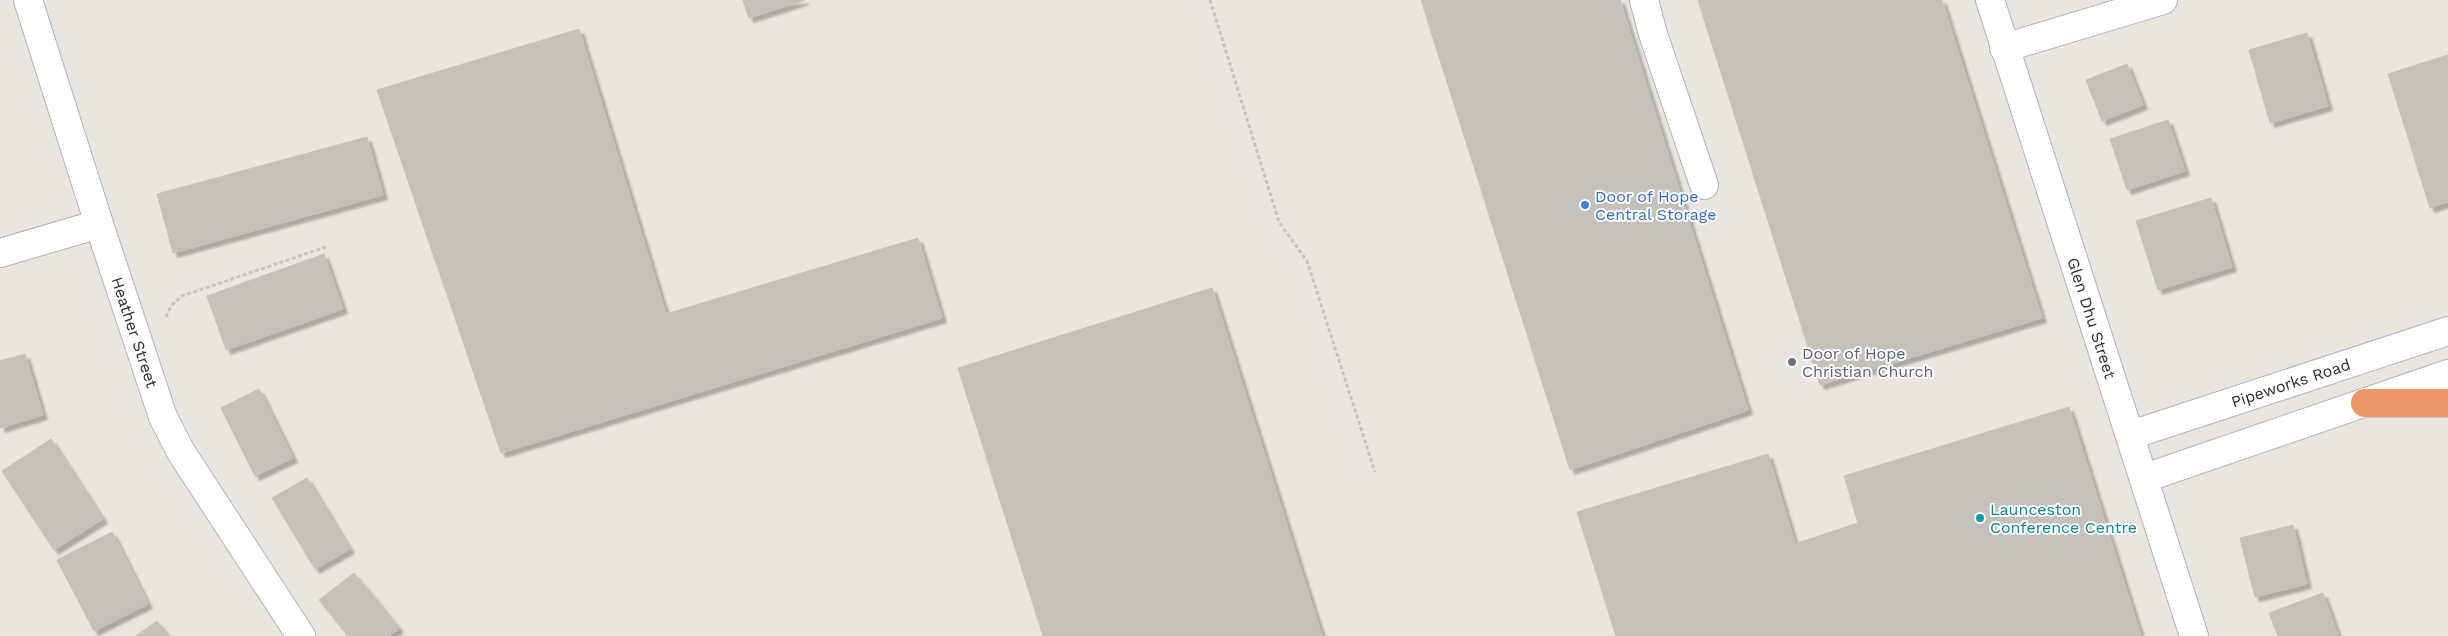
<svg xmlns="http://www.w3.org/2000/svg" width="2448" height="636" viewBox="0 0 2448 636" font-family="'Work Sans',sans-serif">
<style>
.building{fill:#c4c0ba;stroke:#c7c0b9;filter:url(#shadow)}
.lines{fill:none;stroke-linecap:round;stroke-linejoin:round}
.minor-casing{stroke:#afb2ba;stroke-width:30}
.highway-casing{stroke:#c4c4c4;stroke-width:30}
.path{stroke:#c4c4c4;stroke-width:3;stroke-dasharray:4 2.5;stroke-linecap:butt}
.minor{stroke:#fff;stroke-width:28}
.highway{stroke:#ed9668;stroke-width:28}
.shop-dot{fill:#3f7fe0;stroke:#fff;stroke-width:2}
.worship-dot{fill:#6b7280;stroke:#fff;stroke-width:2}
.culture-dot{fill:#0f9aa8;stroke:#fff;stroke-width:2}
.labels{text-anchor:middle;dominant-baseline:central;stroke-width:4;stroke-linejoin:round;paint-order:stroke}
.shop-label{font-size:16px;fill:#366cbe;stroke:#fff;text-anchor:start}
.street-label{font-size:16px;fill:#2b2b2b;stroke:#fff}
.worship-label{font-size:16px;fill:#5b616d;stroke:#fff;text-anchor:start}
.culture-label{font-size:16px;fill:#0d838f;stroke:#fff;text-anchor:start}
</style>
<defs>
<filter id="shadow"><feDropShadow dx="4.5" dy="4.5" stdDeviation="1" flood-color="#0004"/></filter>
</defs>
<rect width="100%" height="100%" fill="#ebe5df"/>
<path class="building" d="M743 0H805L749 18Z
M1421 0H1620L1748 410 1570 470Z
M1698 0H1942L2042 318 1820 385Z
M579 29 666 314 918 238 942 318 501 453 377 90Z
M2307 33 2328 106 2270 123 2249 50Z
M2448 55V202L2430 208 2388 74Z
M2127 64 2143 105 2102 121 2086 80Z
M2168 120 2185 171 2127 190 2110 139Z
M367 137 383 195 173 253 157 194Z
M2211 198 2232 267 2158 290 2136 221Z
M324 254 343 309 226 350 207 296Z
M1212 288 1322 636H1043L958 368Z
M25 354 43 415 0 428V361Z
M259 389 293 458 255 476 221 408Z
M2069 407 2141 636H1616L1577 512 1768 454 1795 544 1858 523 1844 476Z
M51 439 103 519 54 550 2 471Z
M307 478 350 549 315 569 272 498Z
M2293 525 2307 584 2255 597 2240 538Z
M112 532 148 604 94 631 57 560Z
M354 573 399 628 389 636H348L319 600Z
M2323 593 2338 636H2278L2269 613Z
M157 621 168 636H136Z"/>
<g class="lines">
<g class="minor-casing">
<g id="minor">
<path id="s1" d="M28 0 99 224 163 417 181 452 301 636"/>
<path d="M1644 0 1653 34 1704 185"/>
<path id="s2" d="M1990 0 2194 636"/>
<path d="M2004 48 2163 0"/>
<path d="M0 253 99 224"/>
<path id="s3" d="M2131 435 2448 331"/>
<path d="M2145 478 2448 374"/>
</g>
</g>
<g class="highway-casing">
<path id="highway" d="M2365 403H2448"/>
</g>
<path class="path" d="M1210 0 1279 222 1307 261 1375 472
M166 317 171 306 182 296 326 247"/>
<use href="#minor" class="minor"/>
<use href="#highway" class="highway"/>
</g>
<circle class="shop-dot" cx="1585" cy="205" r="5"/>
<circle class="worship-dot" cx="1792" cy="362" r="5"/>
<circle class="culture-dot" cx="1980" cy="518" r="5"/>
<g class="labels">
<g class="shop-label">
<text x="1595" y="196">Door of Hope<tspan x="1595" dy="18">Central Storage</tspan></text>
</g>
<g class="street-label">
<text stroke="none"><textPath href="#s2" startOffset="334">Glen Dhu Street</textPath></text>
<text stroke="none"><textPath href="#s1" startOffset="349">Heather Street</textPath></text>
<text stroke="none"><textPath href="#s3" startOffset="168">Pipeworks Road</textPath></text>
</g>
<g class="worship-label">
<text x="1802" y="353">Door of Hope<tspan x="1802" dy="18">Christian Church</tspan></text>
</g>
<g class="culture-label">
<text x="1990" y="509">Launceston<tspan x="1990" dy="18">Conference Centre</tspan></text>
</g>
</g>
</svg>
